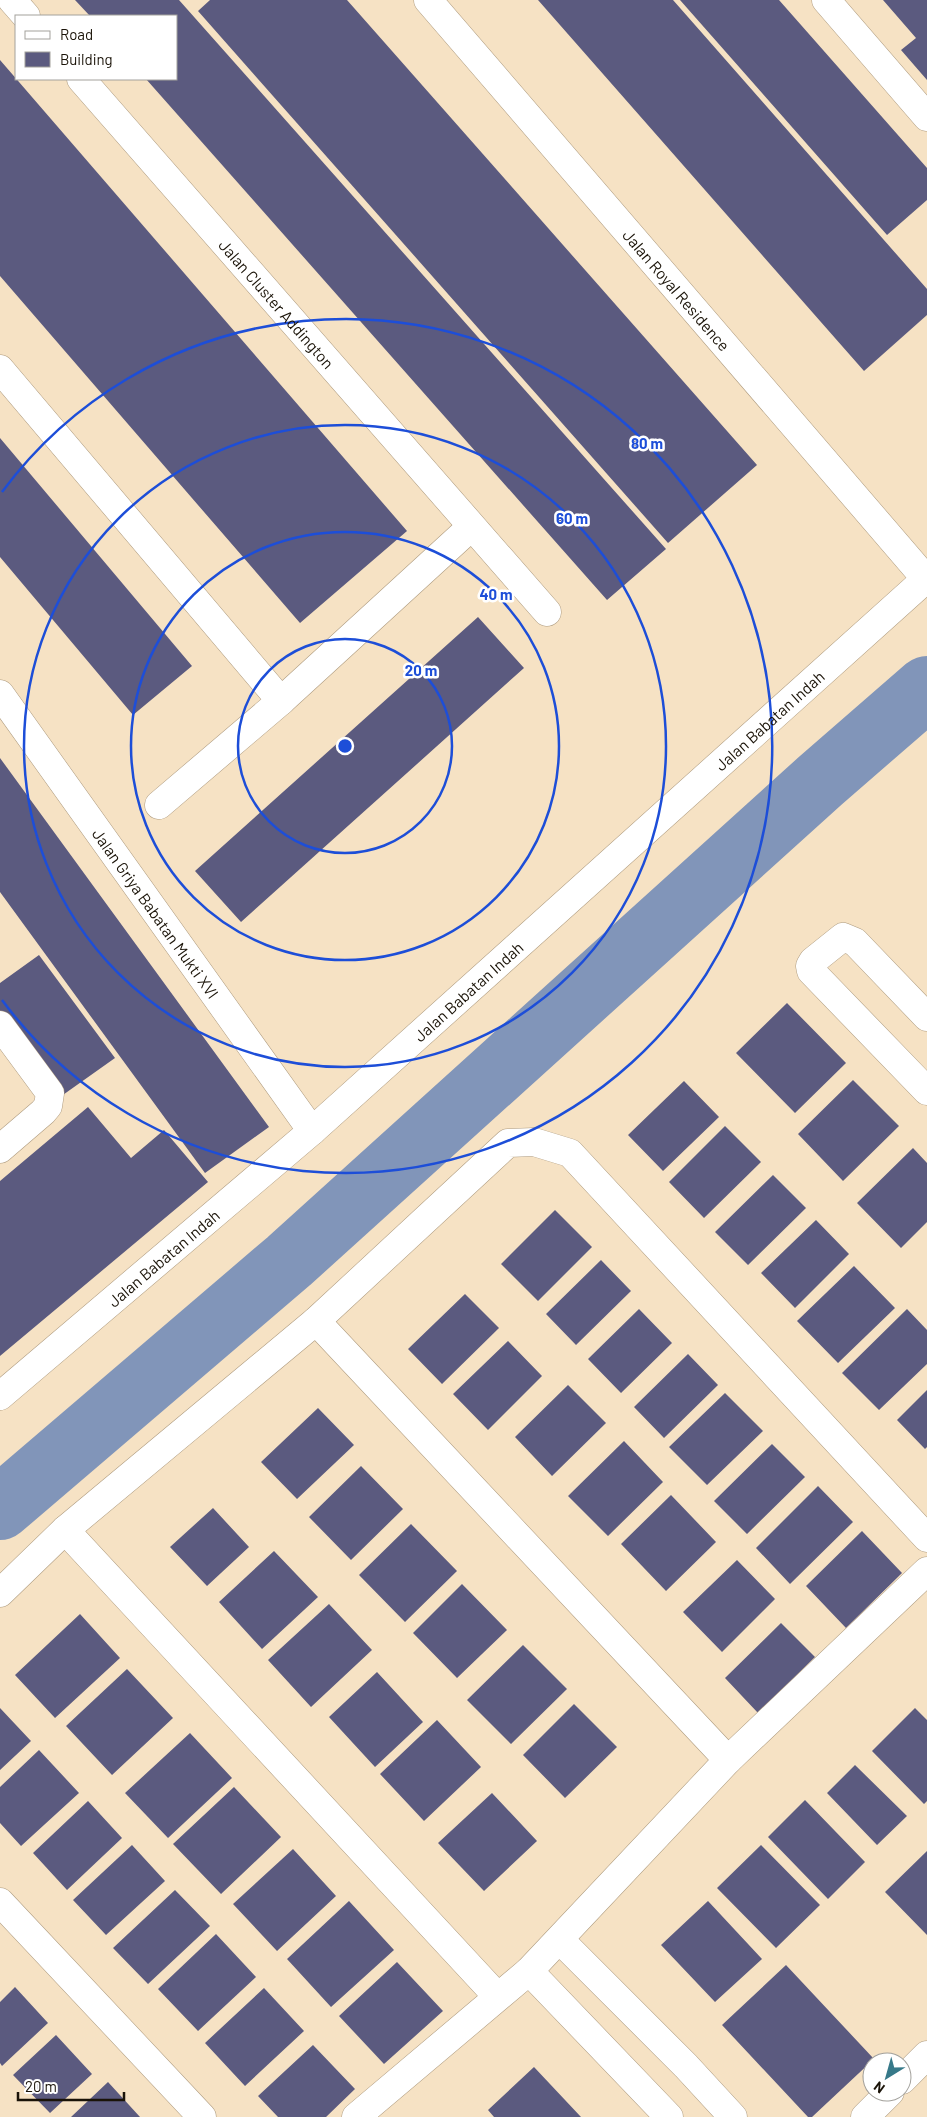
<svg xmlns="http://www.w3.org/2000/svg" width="927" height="2117" viewBox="0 0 927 2117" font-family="Barlow,sans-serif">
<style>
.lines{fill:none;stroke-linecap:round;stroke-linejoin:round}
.river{stroke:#8195b9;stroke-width:64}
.building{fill:#5b5a7f}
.minor-casing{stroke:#ae9b7f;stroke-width:29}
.minor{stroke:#fff;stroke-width:28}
.ring{fill:none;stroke:#1d4ed8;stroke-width:2.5}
.labels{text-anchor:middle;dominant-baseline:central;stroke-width:5;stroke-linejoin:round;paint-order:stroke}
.street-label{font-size:16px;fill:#1a1308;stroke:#fff}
.centre{fill:#1d4ed8;stroke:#fff;stroke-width:2.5}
.ring-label{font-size:15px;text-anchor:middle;font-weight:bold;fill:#1d4ed8;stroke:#fff;stroke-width:5;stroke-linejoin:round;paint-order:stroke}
</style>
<rect width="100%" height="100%" fill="#f6e2c4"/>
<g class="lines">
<path class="river" d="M0 1508 289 1261 820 781 927 688"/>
</g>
<path class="building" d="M75 0H179L666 549 607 600 146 79H176V16H90Z
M210 0H347L757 465 668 543 198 11Z
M538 0H673L927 289V315L864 371Z
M680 0H779L927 168V200L887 235Z
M883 0H927V80L901 50 916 38Z
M0 60 407 531 300 623 0 276Z
M0 438 192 666 133 715 0 557Z
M478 617 524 668 241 922 195 871Z
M0 758 269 1127 205 1173 0 892Z
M39 955 115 1058 60 1097 0 1015V983Z
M787 1003 846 1063 795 1113 736 1053Z
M853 1080 899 1126 843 1181 798 1134Z
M684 1081 719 1117 663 1171 628 1135Z
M88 1107 131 1158 164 1130 208 1182 0 1356V1181Z
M725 1126 761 1162 704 1218 669 1182Z
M913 1148 927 1163V1222L901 1248 857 1203Z
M773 1175 806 1208 748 1265 715 1232Z
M555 1210 592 1247 538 1301 501 1264Z
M816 1220 849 1254 795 1308 761 1273Z
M601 1260 631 1291 576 1345 546 1314Z
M854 1266 895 1308 838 1363 797 1321Z
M465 1294 499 1328 442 1384 408 1349Z
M639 1309 672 1343 621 1393 588 1359Z
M907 1309 927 1330V1364L879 1410 842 1373Z
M508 1341 542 1376 488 1430 453 1394Z
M688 1354 718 1385 664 1438 634 1407Z
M568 1385 606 1423 552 1476 515 1437Z
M927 1390V1447L925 1449 897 1420Z
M725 1393 763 1431 707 1485 669 1447Z
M318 1408 354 1445 297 1499 261 1462Z
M624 1441 663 1482 608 1536 568 1496Z
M772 1444 805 1477 747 1534 714 1501Z
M361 1466 403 1509 351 1560 309 1517Z
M818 1486 853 1522 790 1584 756 1548Z
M671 1495 716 1542 666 1591 621 1544Z
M213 1508 249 1547 207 1586 170 1547Z
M411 1524 457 1571 405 1622 359 1575Z
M862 1531 902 1573 846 1628 806 1586Z
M274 1551 318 1597 262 1649 219 1602Z
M737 1560 775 1599 722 1652 683 1612Z
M462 1584 507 1630 457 1678 413 1633Z
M329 1604 372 1650 311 1707 268 1660Z
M80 1614 120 1658 55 1718 15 1675Z
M781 1623 815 1657 758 1713 725 1678Z
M523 1645 567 1689 511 1744 467 1700Z
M127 1669 173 1718 112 1775 66 1726Z
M377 1672 423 1722 375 1767 329 1717Z
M574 1704 617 1747 565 1798 523 1755Z
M0 1708 31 1741 0 1770Z
M915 1708 927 1720V1801L924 1804 872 1751Z
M437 1720 481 1767 424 1821 380 1774Z
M190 1733 232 1778 168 1838 125 1793Z
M39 1750 79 1793 21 1846 0 1823V1787Z
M855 1765 907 1816 877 1845 827 1793Z
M234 1787 281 1837 221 1894 173 1844Z
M492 1793 537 1841 484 1891 438 1843Z
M805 1800 865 1862 828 1899 768 1837Z
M88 1801 122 1838 67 1890 33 1853Z
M132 1845 165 1881 106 1935 73 1900Z
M761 1845 820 1905 776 1948 717 1888Z
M293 1849 336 1896 277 1951 233 1904Z
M927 1851V1935L885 1892Z
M175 1890 210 1926 148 1984 113 1948Z
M349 1901 394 1950 331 2007 287 1959Z
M708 1901 762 1959 715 2002 661 1945Z
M216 1934 256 1977 198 2031 158 1989Z
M397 1962 443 2011 384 2064 339 2016Z
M786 1965 874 2059 812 2117H808L722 2025Z
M15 1987 48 2023 2 2066 0 2063V2002Z
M264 1988 304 2031 245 2086 205 2043Z
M56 2035 92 2074 50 2113 13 2075Z
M313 2045 355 2089 326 2117H278L258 2096Z
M534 2067 581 2117H494L488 2110Z
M108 2082 140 2117H71Z"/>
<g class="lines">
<g class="minor-casing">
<g id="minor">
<path d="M12 0 26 16"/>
<path id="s1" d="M428 0 926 579"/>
<path d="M826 0 927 117"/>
<path id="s2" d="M81 79 547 612"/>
<path d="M0 369 281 701"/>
<path id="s3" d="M0 694 312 1131"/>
<path d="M159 805 281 701 471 527"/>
<path d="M927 1017 855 942 843 937 813 961 810 966 811 971 927 1091"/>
<path d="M0 1025 50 1093 48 1106 43 1112 0 1149"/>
<path d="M316 1321 728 1760"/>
<path id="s4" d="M0 1396 312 1131 927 578"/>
<path d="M65 1530 497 1996"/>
<path d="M0 1593 65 1530 316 1321 508 1143 534 1142 570 1153 927 1538"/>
<path d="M0 1902 202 2117"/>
<path d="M560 1940 686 2066 733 2117"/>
<path d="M529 1971 669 2117"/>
<path d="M902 2080 927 2055"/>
<path d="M356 2117 529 1971 728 1760 927 1571"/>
<path d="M865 2117 890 2092"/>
</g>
</g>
<use href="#minor" class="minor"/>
</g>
<g class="ring">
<circle cx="345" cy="746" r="107"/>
<circle cx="345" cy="746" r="214"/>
<circle cx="345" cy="746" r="321"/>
<path d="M2 492A427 427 0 1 1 2 1000"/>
</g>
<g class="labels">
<g class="street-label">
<text stroke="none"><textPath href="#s1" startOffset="382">Jalan Royal Residence</textPath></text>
<text stroke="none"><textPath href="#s2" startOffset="298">Jalan Cluster Addington</textPath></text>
<text stroke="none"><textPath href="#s4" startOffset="1024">Jalan Babatan Indah</textPath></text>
<text stroke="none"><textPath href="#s3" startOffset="269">Jalan Griya Babatan Mukti XVI</textPath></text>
<text stroke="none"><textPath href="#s4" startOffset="619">Jalan Babatan Indah</textPath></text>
<text stroke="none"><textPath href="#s4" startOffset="214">Jalan Babatan Indah</textPath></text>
</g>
</g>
<circle cx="345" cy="746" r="8" class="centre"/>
<g class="ring-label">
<text x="647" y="449">80 m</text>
<text x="572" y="524">60 m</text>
<text x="496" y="600">40 m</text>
<text x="421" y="676">20 m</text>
</g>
<rect x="15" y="15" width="162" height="65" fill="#ffffff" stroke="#a3a19c"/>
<rect x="25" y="31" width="25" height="8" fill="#ffffff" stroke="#a3a19c"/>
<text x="60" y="40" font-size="15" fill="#1a1308">Road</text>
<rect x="25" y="52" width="25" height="15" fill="#5b5a7f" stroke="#a3a19c"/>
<text x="60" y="65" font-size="15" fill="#1a1308">Building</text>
<g transform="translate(887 2077) rotate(217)"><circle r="24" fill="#ffffff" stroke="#a3a19c"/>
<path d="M0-4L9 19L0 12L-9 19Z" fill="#367989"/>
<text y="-8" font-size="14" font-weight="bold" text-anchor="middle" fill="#1a1308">N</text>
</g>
<path d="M18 2092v8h106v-8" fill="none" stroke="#1a1308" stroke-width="2.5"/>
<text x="25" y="2092" font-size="15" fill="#1a1308" stroke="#ffffff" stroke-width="4" paint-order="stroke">20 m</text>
</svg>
